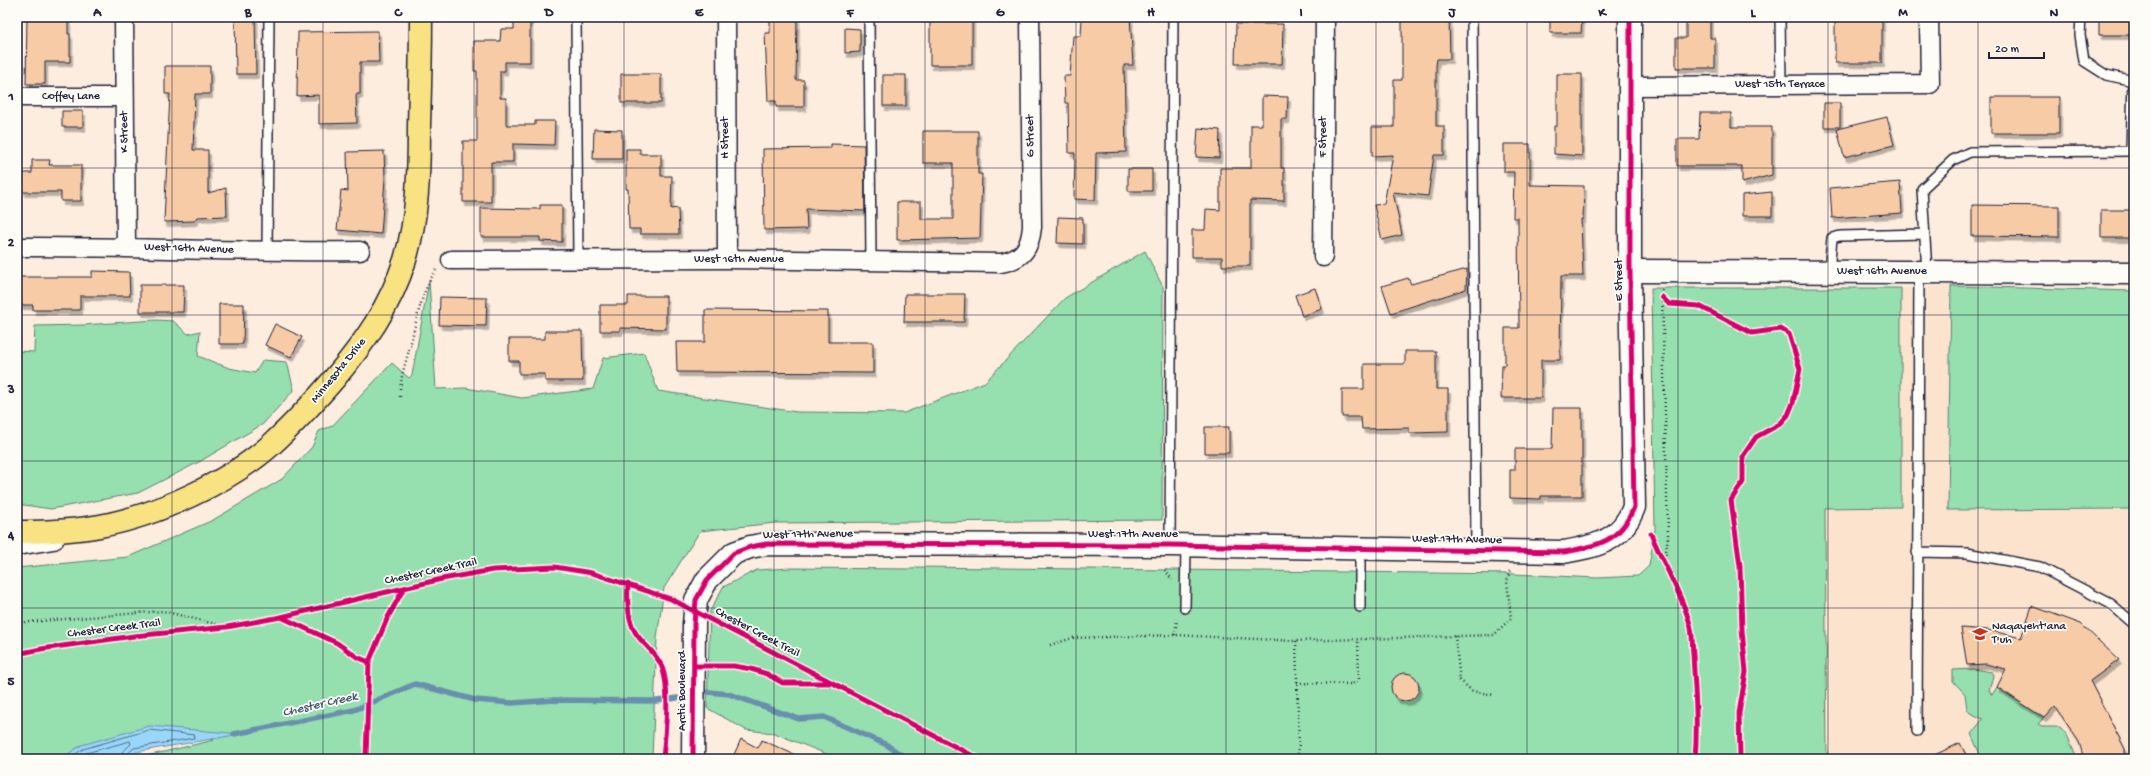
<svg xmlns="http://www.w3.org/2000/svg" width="2151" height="776" viewBox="0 0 2151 776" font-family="'Gochi Hand',sans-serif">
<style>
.built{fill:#fbe3ce}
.green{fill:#96dfae;stroke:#5c8074}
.water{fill:#99d7fa;stroke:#698fae}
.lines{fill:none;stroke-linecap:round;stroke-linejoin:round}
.shore{stroke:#526a87;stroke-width:1}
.stream{stroke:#698fae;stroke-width:5.5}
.building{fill:#f8cba7;stroke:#22223b;filter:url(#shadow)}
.service-casing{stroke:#22223b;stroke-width:12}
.minor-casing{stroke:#22223b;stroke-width:21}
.tertiary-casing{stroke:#22223b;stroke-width:25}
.secondary-casing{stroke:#22223b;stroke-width:25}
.primary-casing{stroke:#22223b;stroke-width:25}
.path{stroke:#22223b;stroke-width:2.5;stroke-dasharray:1 3;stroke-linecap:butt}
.service{stroke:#fdfcf7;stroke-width:9}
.minor{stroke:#fdfcf7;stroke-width:18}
.tertiary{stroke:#fdfcf7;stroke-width:22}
.secondary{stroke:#fdfcf7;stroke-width:22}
.primary{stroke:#f8e281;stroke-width:22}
.cycleway-casing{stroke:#fdfcf7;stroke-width:8}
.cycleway{stroke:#d6006c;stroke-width:5}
.grid{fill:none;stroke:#22223b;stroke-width:1;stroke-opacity:0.55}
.labels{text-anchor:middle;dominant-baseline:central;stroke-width:3.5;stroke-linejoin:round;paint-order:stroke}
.street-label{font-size:12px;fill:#22223b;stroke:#fdfcf7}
.poi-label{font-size:12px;fill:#22223b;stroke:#fdfcf7;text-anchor:start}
.water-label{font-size:13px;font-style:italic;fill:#465874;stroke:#fdfcf7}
.neatline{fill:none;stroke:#22223b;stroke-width:1.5}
.grid-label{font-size:13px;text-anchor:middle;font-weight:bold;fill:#22223b}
</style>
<defs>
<filter id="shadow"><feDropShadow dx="2.5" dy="4.5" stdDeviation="0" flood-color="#0004"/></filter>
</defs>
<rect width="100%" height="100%" fill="#fceddf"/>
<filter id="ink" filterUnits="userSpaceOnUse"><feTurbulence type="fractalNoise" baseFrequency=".025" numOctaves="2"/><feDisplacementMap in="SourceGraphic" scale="8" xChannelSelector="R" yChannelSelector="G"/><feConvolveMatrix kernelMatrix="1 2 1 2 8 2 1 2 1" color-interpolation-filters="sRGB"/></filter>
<g filter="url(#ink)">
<path class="built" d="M1951 286 1948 510 2134 509V759H1827L1825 508 1901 507V288Z"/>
<path class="green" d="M1145 251 1163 287 1162 520 775 523 700 531 664 588 657 638 652 759H134L214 740 168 735 82 745 61 759H17V568L128 557 213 520 282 479 312 447 319 431 332 426 392 363 409 378 412 375 429 281 436 389 466 388 522 398 593 389 603 358 644 353 658 391 797 412 904 413 985 382 1065 298Z
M1951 286 2134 291V509L1948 510Z
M1651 288H1901V507L1825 508 1827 759H839L774 733 746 730 707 708 710 611 723 587 757 570 790 568 914 569 915 567 1514 574 1597 578 1638 576 1649 566 1655 529Z
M156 320 173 321 188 334 200 331 198 356 229 368 255 373 263 360 287 362 294 390 263 424 199 462 138 493 51 509 17 504V351L34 352 35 326 83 325Z
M1973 669 1992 672 1993 676 1989 690 1992 695 1997 687 2044 718 2038 724 2044 727H2060L2067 735 2077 759H1982L1971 734 1983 719 1970 713 1967 709 1965 694 1953 681V670Z"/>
<path class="water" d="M149 726 241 734 136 752 128 759H60L82 745Z"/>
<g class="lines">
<path class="shore" d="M68 759 83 749 149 730 195 735 194 738 134 748 126 755 125 759
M77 759 86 753 130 741 131 744 122 752 120 759"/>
<path class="stream" d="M708 692 729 694 799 719 824 717 887 745 907 759
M234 734 354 710 415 684 475 700 512 703 554 700 657 701 677 698"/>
</g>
<path class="building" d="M27 17H68V34H70V62H45V84H26Z
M235 17H255L256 74H236Z
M514 17H530V62H505V71H500V98H506V125H535V121H555L554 145 513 144V162H491V202H463V141H477V71H474V41H500L501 29H514Z
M770 17H797L796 80H804V107H776V101H768L765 33H770Z
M930 17H972V65H930Z
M1082 17H1130L1133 65H1124L1126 152 1096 153 1095 200 1074 199 1075 153H1069L1068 103H1065L1064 76H1070L1073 36H1081Z
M1402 17H1449L1450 59H1437L1436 66V126H1444V155H1434L1428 196 1393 192 1402 235 1382 240 1374 205 1384 204 1393 155 1372 156V127H1394V80H1402Z
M1550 17H1582L1581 33H1550Z
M1686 17H1710V38H1715V68H1676V38H1686Z
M1835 17H1882V63H1835Z
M2099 17H2134V35H2099Z
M1236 24H1283L1282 64H1235Z
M845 28 860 29V52L845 53Z
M378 31 379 62H360V94H356L357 123 319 124V95L297 96 298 32Z
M165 66H210V94H195L193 150H208V193L226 188 227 216 197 217 194 221 164 222 170 94H165Z
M621 74H661V103H621Z
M1557 74H1582V156L1554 154V126H1557Z
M883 75H906V106H883Z
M1262 96 1288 97 1287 119H1281V168H1284V201L1250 200V266H1222V257H1192V230H1205L1206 209 1220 210V168H1251V125H1262Z
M1991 97H2059V133H1991Z
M1824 103H1840V127H1824Z
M62 111H83V127H62Z
M1700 113H1731V127H1772V175L1742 183V166H1677V139H1699Z
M1887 117 1894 145 1844 157 1837 129Z
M1198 128 1220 130 1219 158 1196 157Z
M594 129 622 130V159H593Z
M923 131H978V174H982L980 238 897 240V202H921V219H953V163H923Z
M831 144 864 145 865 211 806 209 807 229 764 230 763 149 831 148Z
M1504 144H1530V185L1584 186 1583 219H1581L1583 276H1561L1560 360H1541V398H1501L1502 365H1505V328H1519L1518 218H1513L1514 172H1504Z
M626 149H640V154H661V176H672L671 209 678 208 679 234H640V229H629L628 189H626Z
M384 151 385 179 381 234 337 230 341 190 348 191 347 152Z
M32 160H50L49 165H81V201H61V192H22L23 173H32Z
M1128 169H1152V191H1128Z
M1900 182 1902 213 1832 218 1830 188Z
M1772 192V216H1742V195Z
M540 205H562V242L540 241V237H481V208L540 209Z
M1972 205 2059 206V237L1972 236Z
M2101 210H2134V238H2101Z
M1058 217 1083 218V244L1057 243Z
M1467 269 1466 289 1391 313 1382 286 1408 278 1411 284Z
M92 271 129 272 130 296H80V310H33V305H17V277H92Z
M140 285H184L183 312H140Z
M1315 288 1322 309 1302 316 1295 295Z
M905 294H965L964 322H904Z
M628 296H666V329L620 328V331H600V305H628Z
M440 297 487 298 486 326 439 325Z
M219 304H244L243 344H219Z
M705 310 828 311V342H873V373L677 372 676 342H705Z
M275 324 302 337 291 357 265 345Z
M545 331H582L583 381H545V374H519V361H509V339H545Z
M1405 351H1436V389H1448V432L1409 433V428L1362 429 1361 417H1342V389H1364V364H1405Z
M1553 408H1582V496H1541V499L1510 498V470H1515V449H1552Z
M1205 427H1229V453H1205Z
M2032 606 2081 624 2119 660 2090 681 2125 749V759H2084L2079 742 2055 706 2044 718 1997 687 2006 669 1986 664 1967 665 1961 628 1988 630 2021 638Z
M1391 687a14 14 0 1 1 28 0a14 14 0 1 1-28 0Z
M741 739 758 748 762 740 804 759H732Z
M1960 743 1968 759H1926Z"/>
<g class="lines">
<g class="service-casing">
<path id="service" d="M576 17 578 260
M869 17 871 261
M1472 17 1476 550
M1780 17 1781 85
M2081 17 2080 35 2084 61 2106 75 2134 81
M2131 151 2133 81
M267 253 269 17
M1829 271 1832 238 1840 236 1925 234
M1927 272 1922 189 1953 160 1970 152 2134 151
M1170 545 1173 17
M1360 548V607
M1917 552 1967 553 2040 567 2111 604 2134 624
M1185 608 1186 546
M1917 731 1919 272"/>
</g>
<g class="minor-casing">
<path id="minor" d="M124 17 126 246
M726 17 727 259
M1631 86 1930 84 1929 17
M17 97H124
M17 247C132 246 246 253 360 251
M1323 257 1325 17
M451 260 727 259 1001 263C1023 259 1030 248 1032 227L1030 17"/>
</g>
<g class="tertiary-casing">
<path id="tertiary" d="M1630 271 2134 273"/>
</g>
<g class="secondary-casing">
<path id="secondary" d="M17 544 53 538
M693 759 694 624 696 600 707 580 734 553 750 547 766 544 1170 545 1564 552C1598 546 1621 541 1634 507L1630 271V17"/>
</g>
<g class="primary-casing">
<path id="primary" d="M17 532C44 532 73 531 100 526 155 516 230 482 272 444 294 424 314 402 334 379 365 342 390 307 405 260 418 217 419 171 419 126 420 90 421 53 421 17"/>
</g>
<path class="path" d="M1662 290 1668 536 1664 567
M400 397C399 380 406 363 410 346 417 320 421 292 436 270
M1165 570 1172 580
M17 623 163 611 227 627
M1175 635 1177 619
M1455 636 1460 680 1472 691 1494 695
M1296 641 1299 747 1297 759
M1050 645 1073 638 1175 635 1296 641 1494 635 1511 618 1507 581 1510 570
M1297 683 1352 684 1359 680 1358 640"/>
<use href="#service" class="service"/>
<use href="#minor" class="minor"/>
<use href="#tertiary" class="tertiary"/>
<use href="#secondary" class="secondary"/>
<use href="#primary" class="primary"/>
<g class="cycleway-casing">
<path id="cycleway" d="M1662 297 1669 304 1699 306 1752 333 1781 329 1789 334 1800 369 1793 403 1788 415 1780 424 1756 437 1743 456V482L1731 500 1740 566 1742 630 1746 672 1739 713 1740 756 1742 759
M1651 534C1663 564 1681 592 1690 624 1693 633 1692 645 1693 654 1695 689 1698 725 1695 759
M628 584C627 600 627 621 637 635 645 646 657 654 662 667 671 691 665 733 663 759
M281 617 337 643 357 657 369 662
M17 654 41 649 134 636 227 627 281 617 442 579 493 570 555 567 592 573 671 599 979 759
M694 666H734L751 669 767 674 783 683H830
M366 759 369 662 387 619 404 588
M693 759 694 624 696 600 707 580 734 553 750 547 766 544 1170 545 1564 552C1598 546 1621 541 1634 507L1630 271V17"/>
</g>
<use href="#cycleway" class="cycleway"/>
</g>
</g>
<path class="grid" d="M172 17V759M323 17V759M474 17V759M624 17V759M774 17V759M925 17V759M1076 17V759M1226 17V759M1376 17V759M1527 17V759M1678 17V759M1828 17V759M1978 17V759M17 168H2134M17 315H2134M17 461H2134M17 608H2134"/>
<defs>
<g id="school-bare" transform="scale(1.2)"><path d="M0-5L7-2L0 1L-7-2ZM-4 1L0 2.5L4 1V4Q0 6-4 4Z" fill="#c8321e" stroke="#fdfcf7" stroke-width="2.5" paint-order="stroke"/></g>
</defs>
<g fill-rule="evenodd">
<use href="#school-bare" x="1980" y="634"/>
</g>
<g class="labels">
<g class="street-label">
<text x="1780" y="85">West 15th Terrace</text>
<text x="71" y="97">Coffey Lane</text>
<text transform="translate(125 132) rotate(-91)">K Street</text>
<text transform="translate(1031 136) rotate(-91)">G Street</text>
<text transform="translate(1324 137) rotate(-90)">F Street</text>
<text transform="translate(726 138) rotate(-90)">H Street</text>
<text transform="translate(189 249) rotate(2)">West 16th Avenue</text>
<text x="739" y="260">West 16th Avenue</text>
<text x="1882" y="272">West 16th Avenue</text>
<text transform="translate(1620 280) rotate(-90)">E Street</text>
<text transform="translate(339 371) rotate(-51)">Minnesota Drive</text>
<text transform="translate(808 535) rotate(-1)">West 17th Avenue</text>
<text x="1133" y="535">West 17th Avenue</text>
<text transform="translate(1457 540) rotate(1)">West 17th Avenue</text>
<text transform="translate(431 572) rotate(-12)">Chester Creek Trail</text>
<text transform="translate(114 629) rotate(-7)">Chester Creek Trail</text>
<text transform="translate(757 633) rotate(28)">Chester Creek Trail</text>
<text transform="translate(683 691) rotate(-90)">Arctic Boulevard</text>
</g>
<g class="poi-label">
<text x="1992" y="627">Naqayeht'ana<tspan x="1992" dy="14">T'uh</tspan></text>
</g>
<g class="water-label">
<text transform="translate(320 705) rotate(-13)">Chester Creek</text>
</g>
</g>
<rect width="2151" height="776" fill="none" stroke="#fdfcf7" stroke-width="44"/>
<path d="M1989 52v6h55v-6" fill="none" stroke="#22223b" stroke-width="2"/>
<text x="1995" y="52" font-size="12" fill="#22223b" stroke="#fdfcf7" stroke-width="3" paint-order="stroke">20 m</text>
<rect x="22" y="22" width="2107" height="732" class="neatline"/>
<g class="grid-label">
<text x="97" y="16">A</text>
<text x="248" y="16">B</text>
<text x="398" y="16">C</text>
<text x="549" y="16">D</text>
<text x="699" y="16">E</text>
<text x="850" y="16">F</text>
<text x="1000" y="16">G</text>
<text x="1151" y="16">H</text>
<text x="1301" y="16">I</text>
<text x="1452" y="16">J</text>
<text x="1602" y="16">K</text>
<text x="1753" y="16">L</text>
<text x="1903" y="16">M</text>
<text x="2054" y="16">N</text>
<text x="11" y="100">1</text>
<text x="11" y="246">2</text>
<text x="11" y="393">3</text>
<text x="11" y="539">4</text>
<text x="11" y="685">5</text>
</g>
</svg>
